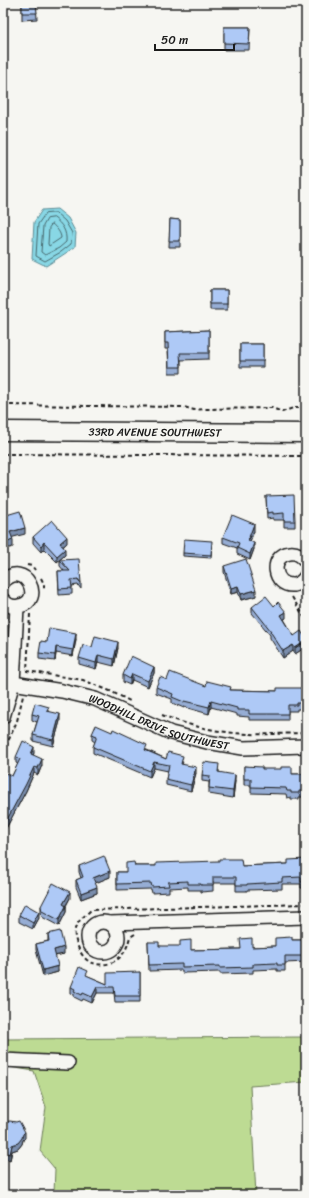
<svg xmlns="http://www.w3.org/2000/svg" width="309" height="1198" viewBox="0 0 309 1198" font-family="Sriracha,sans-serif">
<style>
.green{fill:#bddb93;stroke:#6c7c58}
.water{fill:#88d7e5;stroke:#5d8c95}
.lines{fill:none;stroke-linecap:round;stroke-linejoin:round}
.shore{stroke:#47676c;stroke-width:1}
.street-casing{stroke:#1c1c1c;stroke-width:16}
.secondary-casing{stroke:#1c1c1c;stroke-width:21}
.path{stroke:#1c1c1c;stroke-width:2;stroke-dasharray:4 3;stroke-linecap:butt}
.street{stroke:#f6f6f2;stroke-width:13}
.secondary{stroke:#f6f6f2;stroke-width:18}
.wall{fill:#96add4;stroke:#1c1c1c}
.shaded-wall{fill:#7a8dac;stroke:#1c1c1c}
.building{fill:#aec9f6;stroke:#1c1c1c}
.labels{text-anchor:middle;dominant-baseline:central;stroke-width:3;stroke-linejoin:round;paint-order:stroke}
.street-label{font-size:11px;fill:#1c1c1c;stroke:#f6f6f2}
</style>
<rect width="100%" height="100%" fill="#f6f6f2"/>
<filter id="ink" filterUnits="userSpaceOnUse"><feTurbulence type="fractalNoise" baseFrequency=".025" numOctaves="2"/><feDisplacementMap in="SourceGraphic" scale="8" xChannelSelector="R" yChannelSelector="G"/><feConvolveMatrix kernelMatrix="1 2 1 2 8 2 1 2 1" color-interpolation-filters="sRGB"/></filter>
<g filter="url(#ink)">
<path class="green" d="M306 1037V1082L250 1086 256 1195H8L54 1193 55 1169 40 1151 46 1107 34 1071 3 1066V1039Z"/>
<path class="water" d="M57 209 68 218 76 233 75 247 46 266 32 259 34 222 42 210Z"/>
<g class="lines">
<path class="shore" d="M56 213 65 221 72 233 71 244 61 252 45 261 36 256 38 224 45 214Z
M54 218C62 224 67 231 66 242L59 248 45 255 41 252 43 226 47 219Z
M52 224C56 227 61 233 61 238L49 246 48 244 49 228Z"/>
<g class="street-casing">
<g id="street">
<path d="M306 561C302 556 297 552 290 553 269 555 273 587 294 585 299 584 303 581 306 576"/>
<path d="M3 582C25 558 46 602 19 606 12 608 7 605 3 600"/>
<path id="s1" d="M13 683 62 691 95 699 171 733 207 742 243 748 306 746"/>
<path d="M3 717 13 683 17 607"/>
<circle cx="103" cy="937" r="15"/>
<path d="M110 923 306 917"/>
<path d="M3 1060 68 1063"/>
</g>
</g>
<g class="secondary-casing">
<g id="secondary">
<path id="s2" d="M3 431 306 433"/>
</g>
</g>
<path class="path" d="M3 405 184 407 194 410 205 409 272 408 282 412 293 408H306
M3 454 306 456
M27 565 32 566 35 570
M41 578 44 584V589
M292 597 306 620
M30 614 27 671 83 680 110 691 130 701
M162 715C189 726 220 733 250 734 268 735 288 733 306 733
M3 753 17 721 23 696
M135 934 130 937C128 944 126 951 121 956 112 966 97 967 87 960 82 956 79 950 77 944 75 939 74 934 75 929 77 921 86 915 91 910L306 904"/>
<use href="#street" class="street"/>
<use href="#secondary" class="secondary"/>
</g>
<path class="wall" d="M22 3H36L37 19 22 20Z
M224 27H250L249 50H224Z
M170 219 180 220V247H169Z
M210 290H227V310H210Z
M209 330V359L181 360V373H169L168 349H165V332Z
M240 344H263V367H240Z
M266 496 295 521V527H284V520H273V518L267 519Z
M306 512V522L304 521V514Z
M254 531 250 541 254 549 250 560 237 554V548L223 543V537Z
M33 537 67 543 63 547 65 555 57 562 44 549 41 552 33 543Z
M212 545 211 558 183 556V553Z
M60 560 81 583V589L78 585 72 586V594L59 595 58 571H64L60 566Z
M224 566 256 596 241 600 238 592 231 594 224 572Z
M274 606 286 618 284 619 294 636 306 639V647L295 654 293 651 283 658 270 638V635L252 613V607Z
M76 639 73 656 56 653 55 661 39 659V653L47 642Z
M92 647 118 648 114 666 98 662 96 669 79 664V658Z
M154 667V673L148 687 132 680 130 685 123 682V675Z
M167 680 231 690 277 691 304 688V709H297V711H288V720H249V717L237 716V714L211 707 209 714 184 707V708L172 703V699L156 693V687Z
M49 711 60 721 53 746 33 741V735L37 722 32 720V714Z
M92 734 147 750 166 759 183 762 182 764 196 773 191 791 166 785V779L168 771 154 768 150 777 93 753V747L95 742 92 740Z
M34 753 33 755 42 765 38 775 34 773 26 791 3 834V780L12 776 18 764 16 763V757Z
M244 766 292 774H306V797H299V799H291V797L287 798 286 794 251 793V785H244Z
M219 770V772L235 781 233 798 209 794V782L202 781V775Z
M306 859V888H301V884H282V889L247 890V891H236V883H213V891L201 892V890H188V887L169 888V892L152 893 151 889 117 890V872H126L135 866H242L288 864Z
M79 866 110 877 95 883 97 893 81 899 76 887V880L81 878 79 872Z
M70 898 66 906V912L59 926 42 917 41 912V906Z
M19 915 39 918 33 929 19 922Z
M48 934 64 954 55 956 58 972 43 976 36 950V944L48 941Z
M292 940H306V968V962L285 963V971H277V969L253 970V973L220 974V972L182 973V970L149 971 148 942 159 946 191 950 240 949 252 947 275 946Z
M140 972V1002H115L114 993H97L92 1003 83 999 82 1001 74 997V994L71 993V987L88 976 107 984Z
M3 1122 25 1138 23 1140 22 1144 18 1149 12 1151 10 1160 3 1158V1148L4 1145H3Z"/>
<path class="shaded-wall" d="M254 524V531L248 547V540Z
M25 528V534L10 538V532Z
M67 537V543L60 549V543Z
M13 540V547L3 550V543Z
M44 542V549L41 552V546Z
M254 543V549L250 560V554Z
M65 549V555L57 562V556Z
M238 586V592L231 594V588Z
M256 590V596L241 600V594Z
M286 612V618L281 621V615Z
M76 633V639L73 656V650Z
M306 641V647L295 654V648Z
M118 642V648L114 666V659Z
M293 645V651L283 658V651Z
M56 647V653L55 661V655Z
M98 655V662L96 669V663Z
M154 667V673L148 687V681Z
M132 674V680L130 685V679Z
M211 701V707L209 714V707Z
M60 714V721L53 746V740Z
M34 747V753L31 760V754Z
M42 759V765L38 775V768Z
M154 762V768L150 777V771Z
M34 767V773L26 791 3 834V827Z
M196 767V773L191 791V785Z
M235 775V781L233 798V791Z
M110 871V877L93 884V878Z
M97 887V893L81 899V893Z
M70 892V898L63 910V904Z
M66 906V912L59 926V920Z
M39 912V918L33 929V923Z
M64 947V954L54 956V950Z
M58 966V972L43 976V970Z
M97 987V993L92 1003V997Z
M25 1132V1138L23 1140 22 1144 18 1149 12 1151 10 1160V1154L12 1145Z"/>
<path class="building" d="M22 3H36L37 13H22Z
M224 27H250L249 44 224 43Z
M170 219 180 220V241H169Z
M210 290H227V304H210Z
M209 330V353H180L181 367H169L168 343H165V332Z
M240 344H263V361H240Z
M294 495 295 521H284V513L273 514V512L267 513 266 496Z
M20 511 25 528 10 532 13 540 3 543V516Z
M232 515 254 524 248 540 254 543 250 554 237 548 239 543 223 537Z
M52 520 67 537 60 543 65 549 57 556 44 542 41 546 33 537Z
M184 539 212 541 211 555 183 553Z
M79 559 81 583 78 579 71 580 72 588 59 589 58 571H70L60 560Z
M246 559 256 590 241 594 238 586 231 588 224 566Z
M266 596 274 606 278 602 286 612 281 615 294 636 301 631 306 639V641L295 648 293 645 283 651 270 631H271L252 607Z
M49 628 76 633 73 650 56 647 55 655 39 653 41 641 47 642Z
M95 636 118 642 114 659 98 655 96 663 79 658 83 645 92 647Z
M131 656 154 667 148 681 132 674 130 679 123 675Z
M170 672 206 686 207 681 231 687 230 690 277 691V688H304V703H297V705H288V714H249V710H237V708L211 701 209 707 184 701V702L172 697 173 694 156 687 160 677 167 680Z
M35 703 49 707 47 711 60 714 53 740 33 735 39 716 32 714Z
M96 725 112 732 113 729 147 745 145 750 166 759 168 752 183 756 181 764 196 767 191 785 166 779 169 765 154 762 150 771 93 747 97 736 92 734Z
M23 741 34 747 31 754 42 759 38 768 34 767 26 784 3 827V780L6 773 12 776 20 759 16 757Z
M204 762 219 764 218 772 235 775 233 791 209 788 210 776 202 775Z
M244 766 262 767V769H281V767H292V774H306V791H299V793H291V791H287L286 788 251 787V779H244Z
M104 856 110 871 93 878 97 887 81 893 76 880 83 877 79 866Z
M219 859H241L242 866 288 864V860L306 859V882H301V877L282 878V882L247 884V885H236V877H213V885H201V884H188V881L168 882 169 886 152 887 151 883 117 884V872H126V863L134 862 135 866H156V863L219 861Z
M53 883 70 892 63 904 66 906 59 920 42 911 41 906Z
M25 904 39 912 33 923 19 915Z
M60 931 64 947 54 950 58 966 43 970 36 944 49 941 48 934Z
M292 937V940H306V961V956H285V965H277V963L253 964V967L220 968V966L182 967V964L149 965 148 942H159V946H180V941L191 940V950L241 949 240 939 252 938V947L275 946V938Z
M79 967 88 971 86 975 107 984V973L140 972V996H115L114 987H97L92 997 83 993 82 995 74 991 75 989 71 987Z
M10 1121 16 1122 19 1121 25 1132 23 1134 22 1138 18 1143 12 1145 10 1154 3 1152V1148L6 1139H3V1122Z"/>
</g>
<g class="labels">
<g class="street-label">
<text stroke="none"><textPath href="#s2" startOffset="152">33RD AVENUE SOUTHWEST</textPath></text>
<text stroke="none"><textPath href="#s1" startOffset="152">WOODHILL DRIVE SOUTHWEST</textPath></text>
</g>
</g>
<rect width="309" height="1198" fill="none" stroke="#f6f6f2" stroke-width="16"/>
<rect x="8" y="8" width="293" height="1182" fill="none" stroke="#1c1c1c" stroke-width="1.5" filter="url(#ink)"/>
<path d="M155 44v6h79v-6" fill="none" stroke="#1c1c1c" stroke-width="2"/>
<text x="161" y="44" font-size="12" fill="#1c1c1c" stroke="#f6f6f2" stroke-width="3" paint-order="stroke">50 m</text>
</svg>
